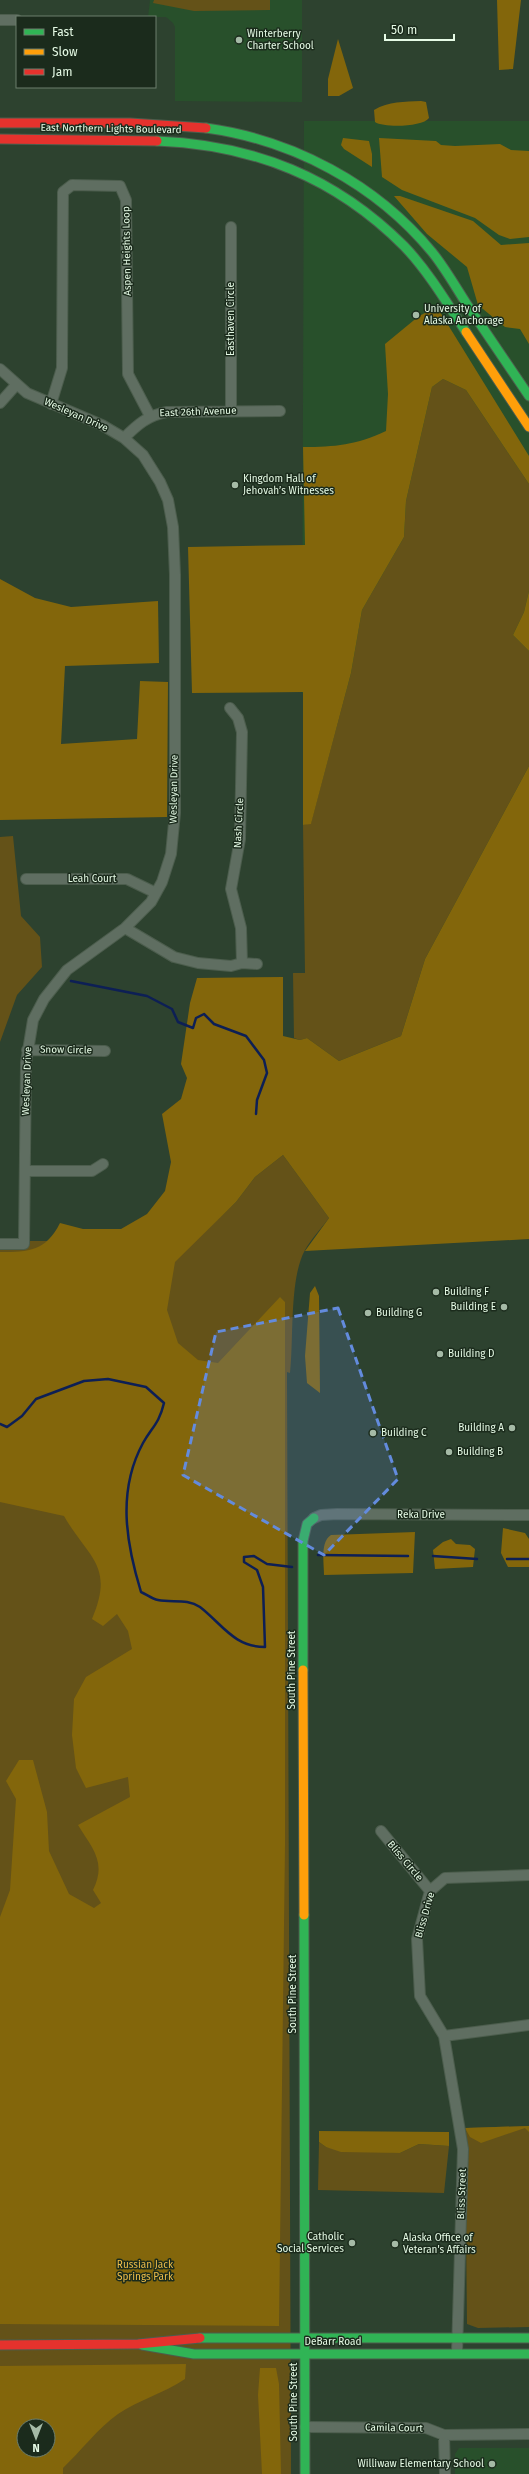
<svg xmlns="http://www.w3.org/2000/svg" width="529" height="2474" viewBox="0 0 529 2474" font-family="'Fira Sans',sans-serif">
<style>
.built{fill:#28502b}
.green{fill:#645218;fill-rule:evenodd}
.forest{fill:#83660b;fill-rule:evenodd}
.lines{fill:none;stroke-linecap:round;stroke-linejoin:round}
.stream{stroke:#0d1f55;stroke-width:2.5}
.street-casing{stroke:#4c5d4d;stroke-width:12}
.fast-casing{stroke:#4c5d4d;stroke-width:11}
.slow-casing{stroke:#4c5d4d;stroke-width:11}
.jam-casing{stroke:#4c5d4d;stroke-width:11}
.street{stroke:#5f6e61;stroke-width:10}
.fast{stroke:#30b455;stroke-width:9}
.slow{stroke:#ff9f0a;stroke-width:9}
.jam{stroke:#e5322d;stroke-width:9}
.marked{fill:#638bdd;fill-opacity:0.2;stroke:#638bdd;stroke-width:3;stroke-dasharray:8 5;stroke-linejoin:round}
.poi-dot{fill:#a5baa6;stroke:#1b2b1c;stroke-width:1.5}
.labels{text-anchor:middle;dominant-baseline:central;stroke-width:3;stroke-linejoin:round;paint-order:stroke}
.poi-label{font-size:10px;fill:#e6fbe6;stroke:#1b2b1c;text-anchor:start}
.street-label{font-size:10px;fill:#e6fbe6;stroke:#1b2b1c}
.park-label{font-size:10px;fill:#efbe4a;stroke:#1b2b1c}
</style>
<rect width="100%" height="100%" fill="#2d422f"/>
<path class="built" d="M150 0H302V102L175 101V27L173 23 166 17H148Z
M304 121H529V694L302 693Z
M459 2448H529V2474H455V2454Z"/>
<path class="green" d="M154 0H270V10L194 11 153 3Z
M443 379 466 390 529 484V591L524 612 513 635 529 651V766L425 959 401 1036 339 1061 307 1038 300 1040 294 1038 293 973H305L303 825 311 823 351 673 362 610 404 537 406 501 432 387Z
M13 836 21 916 40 937 42 967 17 995 0 1042V837Z
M283 1155 329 1218C321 1229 311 1239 305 1250 289 1279 294 1339 290 1373L287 1372 291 2474H0V1241H195L236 1202 255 1177ZM24 2426H48V2450H24Z
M529 2126V2327L478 2328 467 2324 465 2128Z
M319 2142 326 2147 400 2153 419 2144 449 2146 444 2193 318 2190Z"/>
<path class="forest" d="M497 0H521L513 69 499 70Z
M338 39 353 88 339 96H328V79Z
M421 101 426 102 429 118C423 127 384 128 375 122L374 110C389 101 404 102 421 101Z
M343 138 369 141 372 154V167L344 149 341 145Z
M379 138 436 141 441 145 455 146 500 144 511 150 529 151V237L510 239 499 235 475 218 402 190 382 177Z
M394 196H400L473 221 501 245 529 243V344L520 329 505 327 478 305 467 267 427 234Z
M437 307 529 456V484L466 390 443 379 432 387 406 501 404 537 362 610 351 673 311 824 303 825V692L192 693 188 547 305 545 303 447C335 447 356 445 386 431L388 394 385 344 419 316Z
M0 579 35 598 71 607 158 601 159 663 65 666 61 744 137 739 140 681 168 682 167 817 0 820Z
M529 591V651L513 635 524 612Z
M529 766V1239L305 1251 329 1218 283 1155 255 1177 236 1202 175 1262 167 1310 178 1343 198 1360 218 1363 280 1297 285 1302V1846L279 2326 0 2324V1917L10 1890 16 1799 6 1781 19 1760H33L47 1812 49 1851 69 1894 94 1908 101 1903 93 1890C107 1862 92 1848 78 1825L130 1797 128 1777 86 1788 76 1768 72 1735 74 1699 86 1677 132 1649 128 1631 117 1614 103 1626 92 1619C115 1565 88 1558 64 1516L0 1502V1252C29 1252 46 1251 60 1223L83 1229H121L147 1214 165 1191 171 1162 162 1114 181 1099 187 1078 181 1064 190 1003 197 978 283 977V1036L300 1040 307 1038 339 1061 401 1036 425 959Z
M315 1286 319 1296 320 1393 307 1383 305 1356 310 1293Z
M503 1528 525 1533 529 1539V1567H508L501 1553Z
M415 1532 413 1573 324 1575C324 1563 320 1542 331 1535Z
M451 1539 456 1544 470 1545 475 1549 473 1567 435 1569 433 1550 443 1542Z
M529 2126V2132L525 2128 481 2143 470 2137 465 2128Z
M319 2131 449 2132V2146L419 2144 400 2153 341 2152 326 2147 319 2142Z
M186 2364 185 2379C164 2393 139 2400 118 2414 99 2427 80 2452 63 2468V2474H0V2366ZM24 2426H48V2450H24Z
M260 2368H276L279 2384 281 2474H262L258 2395Z"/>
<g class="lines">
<path class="stream" d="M71 981 147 996 172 1009 178 1022 193 1028 196 1018 204 1014 214 1024 246 1036 264 1060 267 1073 257 1100 256 1114
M0 1424 7 1427 22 1416 36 1399 84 1381 108 1379 146 1387 164 1403C159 1424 152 1427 143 1443 117 1491 126 1543 141 1592 146 1594 152 1599 158 1600 172 1603 187 1598 200 1607 222 1624 234 1647 265 1647L263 1587 257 1570 244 1562V1557L254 1556 267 1564 292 1567
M318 1555 408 1556
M433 1556 477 1559
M507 1559H529"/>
<g class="street-casing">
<path id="street" d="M0 20H17
M231 227V411
M0 369 27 393 102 425 124 438 143 455 160 482 168 500 173 527 175 575V813L171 854 162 882 151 902 125 928 67 970 44 999 33 1020 26 1063 24 1244H0
M0 403 16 385
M51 404 62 368 63 192 72 185 120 186 126 200 128 374 150 416
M124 438C137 425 148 415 167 412L280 411
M230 708 238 718 242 732 240 839 231 889 241 928 242 963
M26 879H127L156 893
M125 928 174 957 198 963 231 966 242 963 257 964
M27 1050 105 1051
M25 1171H92L103 1164
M314 1518 321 1515 337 1514 529 1515
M381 1831 430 1891
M444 2036 529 2025
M457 2353 463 2149 444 2036 420 1996 417 1939 430 1891 445 1878 529 1875
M305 2427 426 2428 444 2435 529 2434
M444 2435 445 2474"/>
</g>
<g class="fast-casing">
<path id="fast" d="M206 128C293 140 376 184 432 252 445 268 455 286 466 303 487 334 508 365 529 396
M157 141C254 145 335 177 404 246 428 271 447 303 466 332
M303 1670V1541L307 1524 314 1518
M304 1915 305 2474
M200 2338H529
M142 2345 194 2354H529"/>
</g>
<g class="slow-casing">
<path id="slow" d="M466 332 529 427
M303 1670 304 1915"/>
</g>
<g class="jam-casing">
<path id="jam" d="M0 123H130L206 128
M0 139 157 141
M0 2345 138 2344 200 2338"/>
</g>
<use href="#street" class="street"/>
<use href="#fast" class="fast"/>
<use href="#slow" class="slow"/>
<use href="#jam" class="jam"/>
</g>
<path class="marked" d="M338 1308 398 1479 324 1555 183 1475 216 1332Z"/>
<g class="poi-dot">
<circle cx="239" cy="40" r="4"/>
<circle cx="416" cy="315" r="4"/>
<circle cx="235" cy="485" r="4"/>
<circle cx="436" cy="1292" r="4"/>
<circle cx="504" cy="1307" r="4"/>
<circle cx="368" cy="1313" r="4"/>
<circle cx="440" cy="1354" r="4"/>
<circle cx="512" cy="1428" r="4"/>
<circle cx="373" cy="1433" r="4"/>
<circle cx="449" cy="1452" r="4"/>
<circle cx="352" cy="2243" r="4"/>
<circle cx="395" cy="2244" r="4"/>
<circle cx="492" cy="2464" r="4"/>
</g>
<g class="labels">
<g class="poi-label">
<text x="247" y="34">Winterberry<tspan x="247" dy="12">Charter School</tspan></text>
<text x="424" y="309">University of<tspan x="424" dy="12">Alaska Anchorage</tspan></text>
<text x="243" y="479">Kingdom Hall of<tspan x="243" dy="12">Jehovah’s Witnesses</tspan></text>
<text x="444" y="1292">Building F</text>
<text x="496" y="1307" text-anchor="end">Building E</text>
<text x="376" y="1313">Building G</text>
<text x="448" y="1354">Building D</text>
<text x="504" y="1428" text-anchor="end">Building A</text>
<text x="381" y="1433">Building C</text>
<text x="457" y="1452">Building B</text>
<text x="344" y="2237" text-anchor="end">Catholic<tspan x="344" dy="12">Social Services</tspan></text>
<text x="403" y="2238">Alaska Office of<tspan x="403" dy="12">Veteran's Affairs</tspan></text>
<text x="484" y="2464" text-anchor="end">Williwaw Elementary School</text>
</g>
<g class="street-label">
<text transform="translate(111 129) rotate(1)">East Northern Lights Boulevard</text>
<text transform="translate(127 251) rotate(-91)">Aspen Heights Loop</text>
<text transform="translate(231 319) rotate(-90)">Easthaven Circle</text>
<text transform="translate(198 412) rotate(-2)">East 26th Avenue</text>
<text transform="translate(76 415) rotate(24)">Wesleyan Drive</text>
<text transform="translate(174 789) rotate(-89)">Wesleyan Drive</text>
<text transform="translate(239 823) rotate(-87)">Nash Circle</text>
<text x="92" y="879">Leah Court</text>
<text transform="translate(66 1050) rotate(1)">Snow Circle</text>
<text transform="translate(27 1081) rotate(-88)">Wesleyan Drive</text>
<text x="421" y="1515">Reka Drive</text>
<text transform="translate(292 1670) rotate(-90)">South Pine Street</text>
<text transform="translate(405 1861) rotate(50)">Bliss Circle</text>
<text transform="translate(425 1915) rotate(-74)">Bliss Drive</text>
<text transform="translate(293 1994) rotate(-90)">South Pine Street</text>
<text transform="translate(462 2194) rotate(-88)">Bliss Street</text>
<text x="333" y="2342">DeBarr Road</text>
<text transform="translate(294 2402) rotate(-90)">South Pine Street</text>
<text transform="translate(394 2428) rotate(1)">Camila Court</text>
</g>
<g class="park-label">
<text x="145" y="2265">Russian Jack<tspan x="145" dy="12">Springs Park</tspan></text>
</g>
</g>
<rect x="16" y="16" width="140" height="72" fill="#1b2b1c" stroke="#6c7e6d"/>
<rect x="24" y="29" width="20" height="6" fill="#30b455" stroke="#6c7e6d"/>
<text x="52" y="36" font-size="12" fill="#e6fbe6">Fast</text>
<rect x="24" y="49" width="20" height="6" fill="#ff9f0a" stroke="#6c7e6d"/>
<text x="52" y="56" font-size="12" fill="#e6fbe6">Slow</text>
<rect x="24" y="69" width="20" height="6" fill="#e5322d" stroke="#6c7e6d"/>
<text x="52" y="76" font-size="12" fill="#e6fbe6">Jam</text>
<g transform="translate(36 2438) rotate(180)"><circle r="19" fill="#1b2b1c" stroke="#6c7e6d"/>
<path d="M0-3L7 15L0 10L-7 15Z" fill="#a5baa6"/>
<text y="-6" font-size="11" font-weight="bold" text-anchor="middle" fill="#e6fbe6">N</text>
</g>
<path d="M385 34v6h69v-6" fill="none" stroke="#e6fbe6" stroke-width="2"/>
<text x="391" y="34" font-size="12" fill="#e6fbe6" stroke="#1b2b1c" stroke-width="3" paint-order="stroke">50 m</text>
</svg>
